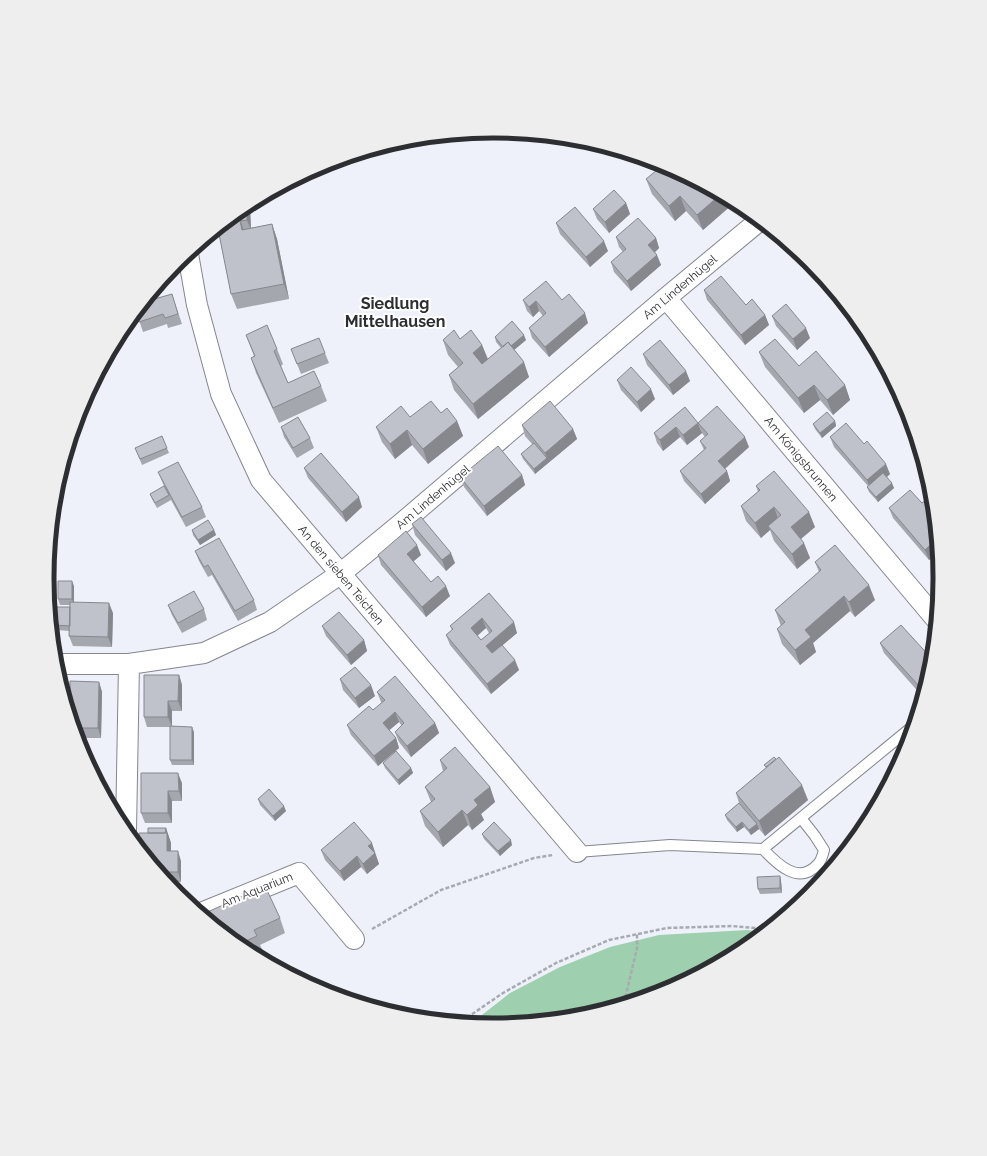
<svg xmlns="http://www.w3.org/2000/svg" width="987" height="1156" viewBox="0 0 987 1156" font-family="Raleway,sans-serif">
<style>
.green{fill:#9ecfae}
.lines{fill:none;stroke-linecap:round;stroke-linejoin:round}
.service-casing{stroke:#84868f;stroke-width:12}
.minor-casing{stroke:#84868f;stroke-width:22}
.path{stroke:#a8aab1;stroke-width:2.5;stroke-dasharray:4 2;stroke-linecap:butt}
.service{stroke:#fff;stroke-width:10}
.minor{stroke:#fff;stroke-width:20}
.wall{fill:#a5a7af;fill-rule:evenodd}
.shaded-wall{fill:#86888e}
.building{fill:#c0c2cb;stroke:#86888e;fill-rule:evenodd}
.labels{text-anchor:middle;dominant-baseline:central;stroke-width:4;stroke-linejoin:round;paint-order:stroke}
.street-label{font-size:12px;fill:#2d2e31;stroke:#fff}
.district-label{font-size:16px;font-weight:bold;fill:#2d2e31;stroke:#fff}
.rim{fill:none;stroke:#2d2e31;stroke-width:5}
</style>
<rect width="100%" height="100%" fill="#eff1fa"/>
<path class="green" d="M747 930 762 932 741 949 664 991 580 1016 493 1024 473 1022 510 993 560 967 610 947 659 935Z"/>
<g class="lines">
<g class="service-casing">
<path id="service" d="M763 849 913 726
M577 852 670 845 763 849C777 864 799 886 818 864 821 861 823 854 824 850L815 836 801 818"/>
</g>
<g class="minor-casing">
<path id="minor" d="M188 254 197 305 221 394 261 480 577 852
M666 298 936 619
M55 664H129L204 653 270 622 340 574 402 523 666 298 759 221
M126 831 129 664
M201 913 299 873 354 939"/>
</g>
<path class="path" d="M372 929 441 890 534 858 553 855
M624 1003 637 948V934
M462 1021 503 993 556 963 609 940 667 928 732 926 767 929"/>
<use href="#service" class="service"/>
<use href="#minor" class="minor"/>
</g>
<path class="wall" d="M670 171 734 203 703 230 686 211 675 221 652 194 646 179Z
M626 203 630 214 609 233 597 219 593 209Z
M250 207 251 228 272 224 277 239 289 299 237 309 231 294 218 229Z
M556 223 608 251 590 267 560 234Z
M616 237 656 238 659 248 655 252 661 265 631 291 614 272 611 262 623 252 619 247Z
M704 290 746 305 765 315 769 325 745 345 707 300Z
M172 294 182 324 168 328 167 324 143 332 139 320 127 324 150 296 152 300Z
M523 300H562L588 323 549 357 532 338 529 328 543 316 539 311 533 317 527 311Z
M772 316 810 338 797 350 776 326Z
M246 335 277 349 283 364 281 366 288 383 321 386 327 401 279 423 256 373 251 358 254 356Z
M495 337 526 340 514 350 529 377 478 419 454 390 449 375 458 367 448 355 443 340 482 345 488 359 501 348 496 342Z
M291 349 325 353 329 363 301 374Z
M759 352 799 366 845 385 850 400 833 415 820 400 804 413 765 367Z
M643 354 690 381 673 395 647 365Z
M617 380 655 399 641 412 621 390Z
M685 407 702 433 687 445 680 437 663 451 657 443 654 433Z
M441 413 457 421 463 436 428 464 412 445 395 459 382 442 376 427 410 417Z
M835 421 836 426 822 438 815 429 813 424Z
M698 423 749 447 725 469 727 471 730 481 705 504 684 481 680 471 704 450 700 441 705 437 702 433Z
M522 425 573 429 577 439 535 474 523 459 521 454 533 445 525 436Z
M281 427 310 438 314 448 297 458 284 437Z
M830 437 890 474 887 477 894 488 878 502 869 492 867 487 868 486 834 447Z
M135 448H167L169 453 142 465Z
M304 468 362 507 346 522 308 478Z
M158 472 202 507 206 517 186 527 171 500 157 508 152 499 150 494 164 486Z
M522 475 525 485 487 516 464 487 460 477Z
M921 485 931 491 937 553 929 560 893 518 889 508 922 503 927 499 924 495Z
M756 486 815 527 801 539 810 558 797 569 774 541 770 530 761 538 746 521 741 506 758 492Z
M412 524 455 563 446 571 415 535Z
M192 530H214L216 535 200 545 193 535Z
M195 551 254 600 257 610 238 621 212 575 208 577 199 561Z
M378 555H421L413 562 431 582 450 596 426 617 381 565Z
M815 562 875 600 855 617 850 611 813 643 816 652 800 665 782 644 777 629 781 626 775 610 819 572Z
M74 586V602L113 613 112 647 73 646 69 636 70 631 56 630 54 625 70 607V605H60L58 599Z
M489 593 517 633 502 645 519 670 491 694 450 645 446 635 452 630 450 626ZM486 628 489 633 481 640 477 635Z
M168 605 204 609 207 620 182 633 172 615Z
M322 626 364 640 367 651 351 665 326 636Z
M880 643 931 665 922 696 884 653Z
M179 675 182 685V711H172V726L194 732V765H172L170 760V727H147L144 717Z
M340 679 375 696 359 708 343 690Z
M99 682 102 692 101 738H78L70 711Z
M377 692 435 723 439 733 411 757 399 742 395 732 402 726 399 722 389 730 396 738 399 748 378 766 351 735 347 725 373 710 382 703 381 702Z
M440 760 490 787 495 802 481 814 484 820 472 830 468 825 443 847 425 826 420 811 431 802 425 787 443 771Z
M383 763 411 768 413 773 399 785 385 768Z
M764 765 808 800 765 836 759 829 751 835 744 827 737 832 727 820 725 815 739 803 736 793 766 768Z
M141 773 182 783V801H172V823H145L141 813Z
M258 799 286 811 275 821 260 805Z
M166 828 171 843V851L181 861V882H168L139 847 148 833Z
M482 834 512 845 500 856 484 839Z
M321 850 376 854H375L379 864 367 874 361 867 344 881 325 860Z
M780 876 781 881 782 893 760 894 758 889Z
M203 914 280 918 285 933 260 945 263 951 255 954 245 949Z"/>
<path class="shaded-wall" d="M720 195 734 203 703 230 697 215Z
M680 196 686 211 675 221 669 206Z
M626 203 630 214 609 233 605 222Z
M249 205 250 207 251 230 247 220V206Z
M239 216 244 231 242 230Z
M272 224 277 239 289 299 284 284Z
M656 238 659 248 652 255 648 245Z
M604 241 608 251 590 267 586 257Z
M657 255 661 265 631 291 627 281Z
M536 301 539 311 533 317 529 307Z
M585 313 588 323 549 357 545 347Z
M765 315 769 325 745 345 741 335Z
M806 328 810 338 797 350 793 339Z
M524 335 526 340 508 355 506 350Z
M482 345 488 360 478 368 473 353Z
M524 362 529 377 478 419 473 404Z
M686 371 690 381 673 395 669 385Z
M814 385 820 400 804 413 798 398Z
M845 385 850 400 833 415 827 400Z
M651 389 655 399 641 412 637 402Z
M457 421 463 436 428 464 423 449Z
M835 421 836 426 822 438 820 433Z
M698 423 702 433 687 445 683 435Z
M676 427 680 437 663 451 660 440Z
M573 429 577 439 535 474 534 469 547 458 545 453Z
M407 430 412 445 395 459 390 444Z
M745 437 749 447 722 471 718 461Z
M886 464 890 474 871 490 867 480Z
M727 471 730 481 705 504 701 494Z
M522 475 525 485 487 516 484 506Z
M892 483 894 488 878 502 876 497Z
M359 497 362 507 346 522 342 512Z
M933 506 934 518 927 510Z
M774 507 779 522 768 526 770 530 761 538 755 523Z
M809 512 815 527 797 542 791 527Z
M214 530 216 535 200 545 198 540Z
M936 540 937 553 929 560 925 550Z
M804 543 810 558 797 569 792 554Z
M417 545 421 555 410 564 407 554Z
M451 553 455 563 446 571 442 560Z
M72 581 74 586V605L72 599Z
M869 585 875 600 855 617 849 602Z
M446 586 450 596 426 617 422 607Z
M844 596 850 611 813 643 816 652 800 665 795 650 805 630Z
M109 603 113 613 112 647 108 637Z
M482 618 486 628 475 638 471 628Z
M514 622 517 633 490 656 486 646Z
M364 640 367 651 351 665 347 655Z
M515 660 519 670 491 694 487 684Z
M179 675 182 685V711L178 701Z
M927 679 922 695 919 686Z
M99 682 102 692 101 738 98 728Z
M371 685 375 696 359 708 355 698Z
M168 701 172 711V727L168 717Z
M395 712 399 722 386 733 383 723Z
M435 723 439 733 411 757 407 746Z
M192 727 194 732V765L192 760Z
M396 738 399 748 378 766 374 756Z
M411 768 413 773 399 785 398 780Z
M178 773 182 783V801L179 791Z
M802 785 808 800 765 836 759 821Z
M490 787 495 802 481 814 484 820 472 830 467 815 474 800Z
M168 791 172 801V823L168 813Z
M284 806 286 811 275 821 273 816Z
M462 810 468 825 443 847 438 832Z
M742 822 744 827 737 832 736 827Z
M757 824 759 829 751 835 749 830Z
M166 828 171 843V861L167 851 165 838Z
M511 840 512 845 500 856 498 851Z
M372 843 379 864 367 874 363 864 368 846Z
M178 851 181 861V882L178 872Z
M357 856 361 867 344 881 340 871Z
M780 876 781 881 782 893 780 888Z"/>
<path class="building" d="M663 165 666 166 670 171 672 169 720 195 697 215 680 196 669 206 646 179Z
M614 190 626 203 605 222 593 209Z
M247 206V220L240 221 239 216 232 217Z
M575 207 604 241 586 257 556 223Z
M239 216 242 230 272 224 284 284 231 294 218 229 232 217Z
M638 218 656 238 648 245 657 255 627 281 611 262 626 249 616 237Z
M721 276 746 305 752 299 765 315 741 335 704 290Z
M546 281 562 300 569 294 585 313 545 347 529 328 546 313 536 301 529 307 523 300Z
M172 294 178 314 165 318 163 314 139 322 136 313 150 296 151 300Z
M786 304 806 328 793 339 772 316Z
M512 321 524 335 511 346 508 342 503 347 495 337Z
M267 325 277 349 274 351 288 383 314 371 321 386 273 408 251 358 255 356 246 335Z
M454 330 460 339 471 330 482 345 473 353 482 364 508 342 524 362 473 404 449 375 463 363 443 340Z
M319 338 325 353 297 364 291 349Z
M775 339 799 366 816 351 845 385 827 400 814 385 798 398 759 352Z
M660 340 686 371 669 385 643 354Z
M631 367 651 389 637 402 617 380Z
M431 401 441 413 447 408 457 421 423 449 407 430 390 444 376 427 401 406 410 417Z
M550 401 573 429 545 453 522 425Z
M717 406 745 437 718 461 727 471 701 494 680 471 706 448 700 441 708 434 698 423Z
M685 407 698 423 683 435 676 427 660 440 654 433Z
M827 412 835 421 820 433 813 424Z
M298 417 310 438 293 448 281 427Z
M846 423 864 444 867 441 886 464 867 480 830 437Z
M162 436 167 448 140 459 135 448Z
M534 443 547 458 534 469 521 454Z
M498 446 522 475 484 506 460 477Z
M321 453 359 497 342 512 304 468Z
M178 462 202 507 182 517 158 472Z
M774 471 809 512 791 527 804 543 792 554 768 526 781 515 774 507 755 523 741 506 760 490 756 486Z
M883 473 892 483 876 497 867 487Z
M928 479 931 491 933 506 927 510 934 518 936 540 925 550 889 508 910 490 922 503 930 497 921 485Z
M164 486 169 495 155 503 150 494Z
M421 517 451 553 442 560 412 524Z
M208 520 214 530 198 540 192 530Z
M406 531 417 545 407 554 431 582 438 576 446 586 422 607 378 555Z
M219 538 254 600 235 611 208 565 204 567 195 551Z
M835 545 869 585 849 602 844 596 805 630 811 637 795 650 777 629 785 622 775 610 821 570 815 562Z
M58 581H72V599H58Z
M194 591 204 609 178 623 168 605Z
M489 593 514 622 486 646 492 653 502 645 515 660 487 684 446 635 453 629 450 626ZM482 618 492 631 481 640 471 628Z
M70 602 109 603 108 637 69 636Z
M55 607H70V626L54 625Z
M339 612 364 640 347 655 322 626Z
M901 625 932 659 931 665 927 679 919 686 880 643Z
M355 667 371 685 355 698 340 679Z
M144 675H179L178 701H168V717H144Z
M395 676 435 723 407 746 395 732 404 723 395 712 383 723 396 738 374 756 347 725 369 706 373 710 385 700 377 692Z
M70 681 99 682 98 728H75L70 711Z
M170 726 192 727V760H170Z
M455 747 490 787 474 800 478 805 467 815 462 810 438 832 420 811 435 799 425 787 447 768 440 760Z
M396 751 411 768 398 780 383 763Z
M774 757 776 759 766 767 764 765Z
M779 757 802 785 759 821 736 793Z
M141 773H178L179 791H168V813H141Z
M269 789 284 806 273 816 258 799Z
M739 803 757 824 749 830 742 822 736 827 725 815Z
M354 822 372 843 368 846 375 853 363 864 357 856 340 871 321 850Z
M494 822 511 840 498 851 482 834Z
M148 828H166L165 833H148Z
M139 833H167V851H178V872H160L139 847Z
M780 876V888L758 889 757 877Z
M265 886 280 918 254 930 257 936 239 944 203 914Z"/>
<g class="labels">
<g class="street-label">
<text transform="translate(680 287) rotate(-40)">Am Lindenhügel</text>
<text transform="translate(801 459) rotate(50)">Am Königsbrunnen</text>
<text transform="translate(433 497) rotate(-40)">Am Lindenhügel</text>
<text transform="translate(341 575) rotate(50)">An den sieben Teichen</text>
<text transform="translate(257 890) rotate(-22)">Am Aquarium</text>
</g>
<g class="district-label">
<text x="395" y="303">Siedlung<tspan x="395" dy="18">Mittelhausen</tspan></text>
</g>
</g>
<path d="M0 0H987V1156H0ZM493 138H494A439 439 0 0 1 933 577V579A439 439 0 0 1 494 1018H493A439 439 0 0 1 54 579V577A439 439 0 0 1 493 138Z" fill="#eeeeef" fill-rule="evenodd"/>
<path class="rim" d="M493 138H494A439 439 0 0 1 933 577V579A439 439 0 0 1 494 1018H493A439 439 0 0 1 54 579V577A439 439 0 0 1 493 138Z"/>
</svg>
